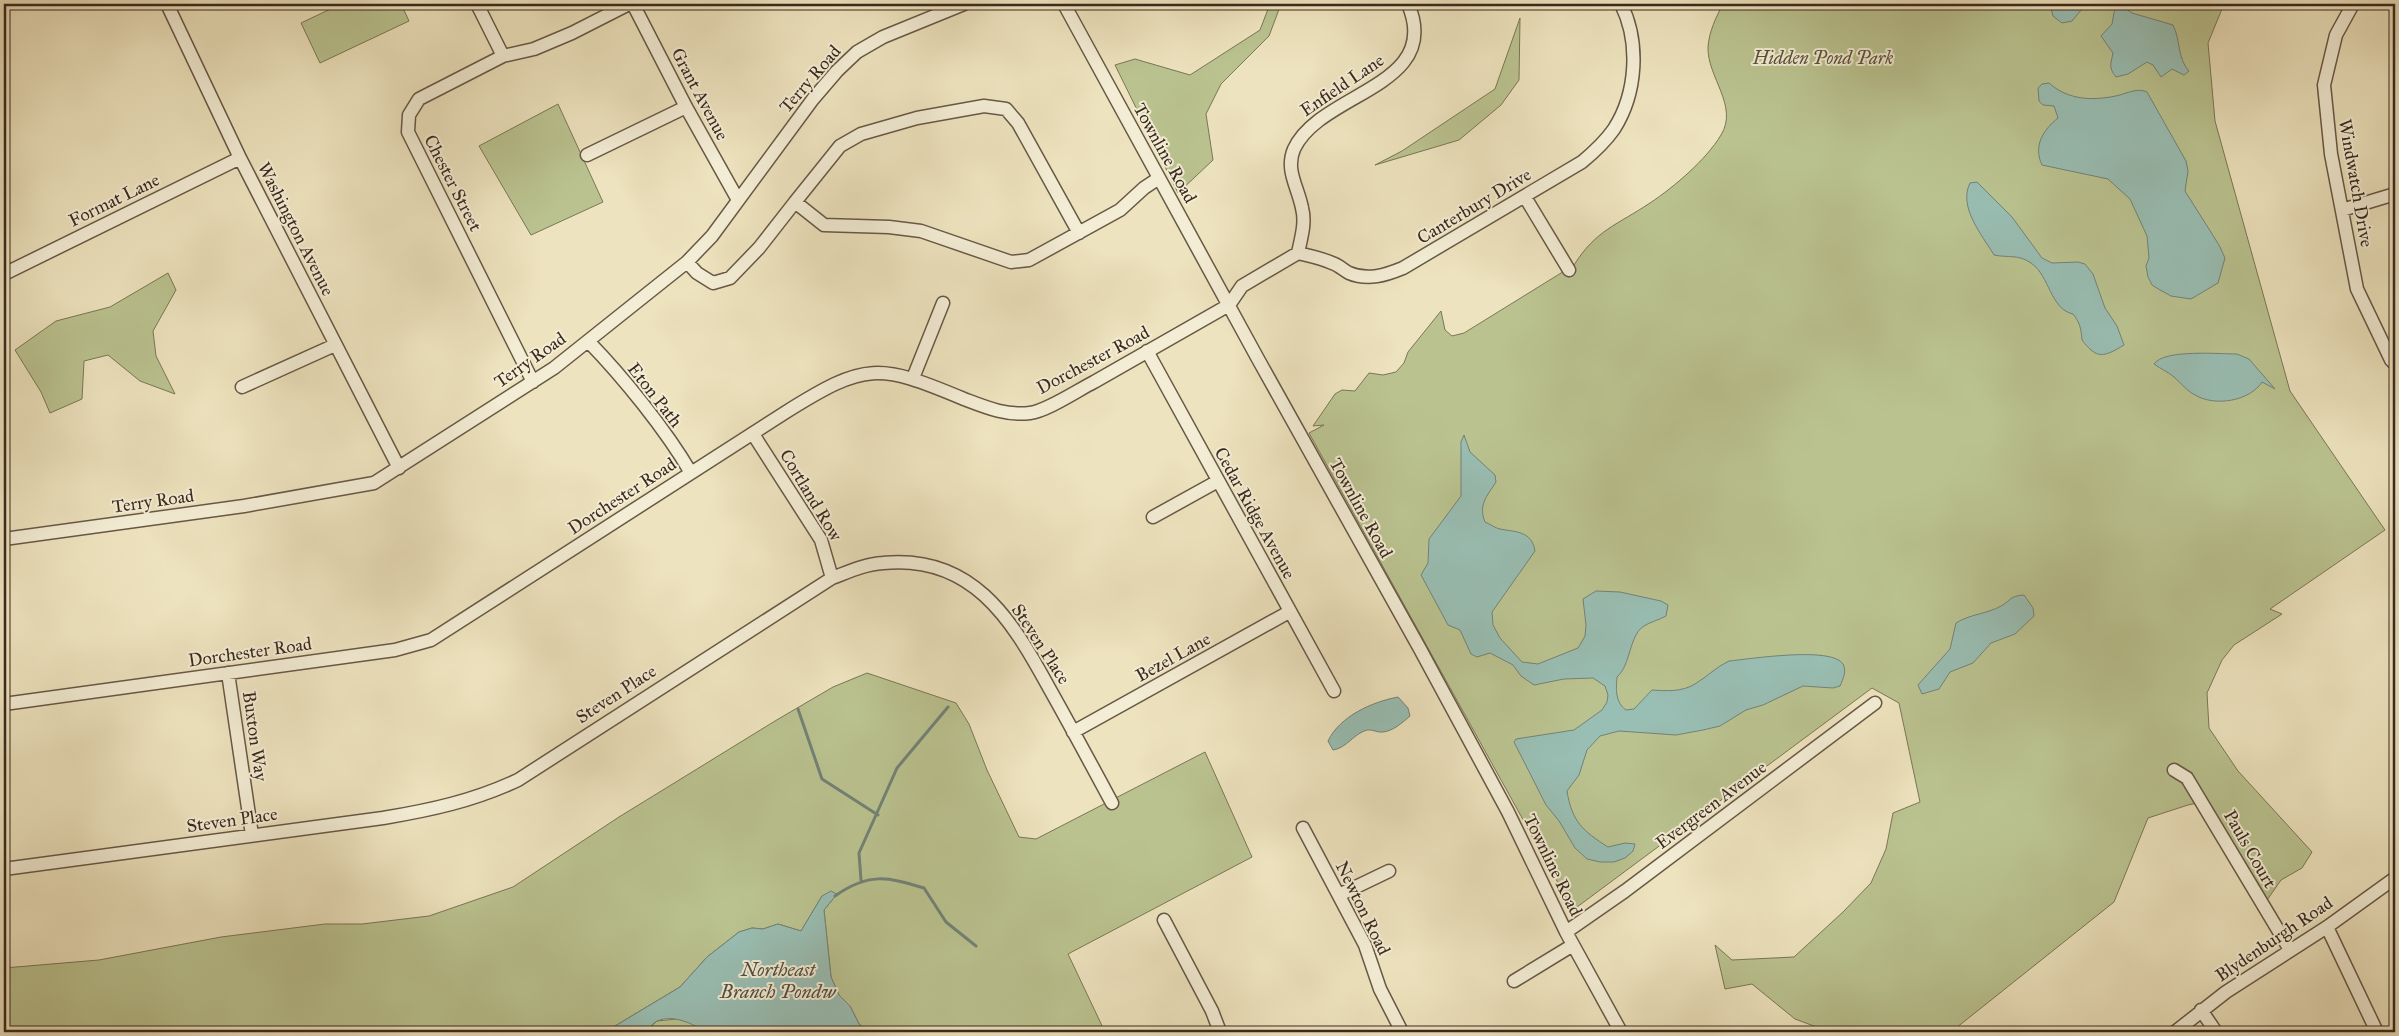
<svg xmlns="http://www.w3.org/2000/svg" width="2399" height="1036" viewBox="0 0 2399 1036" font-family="'IM FELL Great Primer',serif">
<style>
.green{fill:#bac390;stroke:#7a7657}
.water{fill:#99beb3;stroke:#738277}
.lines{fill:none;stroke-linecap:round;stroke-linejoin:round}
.stream{stroke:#738277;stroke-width:3}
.minor-casing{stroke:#675846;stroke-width:15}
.minor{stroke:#f3edd5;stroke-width:12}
.labels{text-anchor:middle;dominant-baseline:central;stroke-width:4;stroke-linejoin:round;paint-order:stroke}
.park-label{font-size:18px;font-style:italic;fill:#5a503a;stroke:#f3edd5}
.street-label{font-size:18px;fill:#3a291e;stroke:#f3edd5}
.water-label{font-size:19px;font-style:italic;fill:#524e43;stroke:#f3edd5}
</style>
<rect width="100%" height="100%" fill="#ede3be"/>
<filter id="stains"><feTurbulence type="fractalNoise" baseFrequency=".004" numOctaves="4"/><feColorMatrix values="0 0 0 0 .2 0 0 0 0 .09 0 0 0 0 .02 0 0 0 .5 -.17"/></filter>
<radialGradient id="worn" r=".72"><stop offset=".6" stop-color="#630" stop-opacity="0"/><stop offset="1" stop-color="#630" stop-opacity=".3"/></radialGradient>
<path class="green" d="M341 4H401L409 21 320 63 301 23Z
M1270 4H1281L1269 36 1221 84 1206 114 1213 160 1178 193 1115 65 1135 59 1190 75 1260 30Z
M1723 4H2224L2208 43 2215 121 2290 391 2385 530 2270 609 2282 614 2234 645 2222 660 2207 693 2209 728 2238 771 2312 852 2302 868 2281 880 2265 903 2207 801 2188 805 2148 818 2114 902 1951 1032H1830L1795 1019 1752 984 1725 989 1715 945 1732 960 1794 957 1843 912 1871 883 1886 849 1893 813 1920 802 1899 703 1872 688 1573 910 1309 433 1324 425 1313 426 1335 394 1342 390 1355 391 1369 373 1383 375 1396 372 1404 363 1408 352 1441 311 1445 330 1452 336 1464 333 1574 265C1596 230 1617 225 1650 203 1674 187 1706 160 1721 135 1739 106 1707 77 1708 47 1709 32 1716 17 1723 4Z
M1520 18 1519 80 1501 105 1459 140 1375 165 1402 151 1495 89Z
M558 104 603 202 531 235 479 146Z
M168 273 176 290 153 331 156 356 175 394 140 381 108 355 84 361 82 399 50 413 41 392 15 350 56 321 110 307Z
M867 673 956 703 969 724 987 770 1019 837 1036 839 1205 752 1252 857 1068 954 1105 1032H869L859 1024 850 1006 839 995 831 977 824 910 837 894 822 896 801 931 778 924 763 929 752 928 739 932 707 957 680 987 605 1032H4V968L99 960 221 937 325 924H362L429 916 513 887 619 817 775 721 833 687Z
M677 1019 690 1022 706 1032H645L657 1021Z"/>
<path class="water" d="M2050 4H2086L2072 21 2062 23 2053 16Z
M2115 7H2123L2132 13 2173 25C2181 41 2177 58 2189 71L2184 75 2172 69 2161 77 2153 65 2147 62 2128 74 2116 77C2108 67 2111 64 2113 53L2101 36 2112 24Z
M2049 83C2069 101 2095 101 2120 95 2129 92 2139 88 2147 92L2186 161 2188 171 2185 191 2219 245 2225 258 2218 283 2191 299 2171 296 2160 290 2152 285 2148 277 2146 266 2149 258 2147 236 2130 199 2108 179 2042 165C2033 146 2043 130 2058 118L2054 106 2043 105 2039 101 2038 88 2042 84Z
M1977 182 2012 217 2042 258 2052 263 2078 262 2085 264 2093 274 2105 308 2117 326 2124 345C2104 357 2097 360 2082 340 2081 328 2080 323 2073 314 2050 309 2050 276 2031 263 2018 254 2008 258 1994 255 1982 235 1958 207 1970 183Z
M2237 354 2249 359 2275 389 2262 382C2250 401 2215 407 2195 395 2187 391 2181 383 2174 377 2168 372 2161 369 2154 364 2164 349 2219 354 2237 354Z
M1464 435 1470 452 1495 475 1496 482C1487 496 1478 505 1485 522 1490 524 1495 528 1500 529 1516 532 1532 531 1535 551L1492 612 1493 625 1500 638 1522 662 1538 664 1578 648 1585 636 1586 625 1583 599 1596 591 1620 592 1661 601 1668 605 1666 616C1659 620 1650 622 1644 626 1629 635 1631 665 1617 677 1616 689 1615 702 1626 710L1634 709 1652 690C1666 691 1682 692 1695 684 1708 676 1716 667 1729 661 1750 659 1832 646 1843 664 1847 671 1843 679 1840 686L1833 688 1803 686 1763 705 1746 710 1720 726 1703 730 1676 735 1619 731 1600 736 1587 750 1579 775 1567 791C1572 822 1583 831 1608 847L1625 843 1635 844 1633 851 1625 858 1614 862H1600L1587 859 1575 848 1559 821 1546 805 1514 742 1516 739 1574 730 1602 710 1607 702 1608 695 1605 686 1593 678 1564 679 1534 685 1521 676 1513 665 1490 653 1477 657 1471 654 1460 630 1448 625 1421 575 1428 563 1429 539 1461 496V442Z
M2024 595 2033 608 2034 616 2015 634 1991 643 1973 663 1950 672 1939 689 1922 694 1918 685 1950 649 1956 623C1970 614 1987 614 2001 606 2012 600 2009 596 2024 595Z
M1398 697 1408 708 1410 716C1402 723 1393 731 1383 732 1378 733 1372 729 1367 730 1353 734 1347 748 1333 750L1328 741C1340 716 1372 702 1398 697Z
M831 891 837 894 824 910 831 977 839 995 850 1006 859 1024 869 1032H706C693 1024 674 1014 657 1021 653 1023 648 1029 645 1032H605L680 987 707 957 739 932 752 928 763 929 778 924 801 931 822 896Z"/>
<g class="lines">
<path class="stream" d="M798 709 822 779 878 815
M861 880 859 853 897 768 948 707
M835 896C869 872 887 877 924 888L946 922 976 946"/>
<g class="minor-casing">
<path id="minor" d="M167 4 240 158 399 468
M477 4 503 56
M633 4 686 107 738 200
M1064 4 1258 359 1420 649 1508 812 1566 932 1621 1032
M2353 4 2336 35 2324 85 2331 154 2357 289 2391 360 2395 364
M587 155 686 107
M1525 197 1569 270
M795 202 840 146 861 134 917 118 984 106 1006 109 1018 123 1079 233
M2342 210 2395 194
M1298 253C1301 238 1306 223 1302 208 1298 187 1285 170 1294 149 1320 92 1444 87 1408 4
M687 262 697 273 713 283 730 278 759 248 795 202 824 225 889 227 921 231 1011 262 1029 260 1120 210 1144 188 1159 178
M4 274 240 158
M588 341C623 377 666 430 691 473
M1147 351 1334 691
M913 378 943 303
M533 382 408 132 409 115 419 99 503 56 534 49 572 33 629 4
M242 387 335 345
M753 434 821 540 832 578
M1153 517 1218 481
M4 539 244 506 374 483 554 368 687 262 712 236 813 99 837 71 857 52 883 37 964 4
M228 673 252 835
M4 704 395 650 431 640 786 412C866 362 878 363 964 399 985 407 1006 416 1030 413 1047 411 1078 390 1094 382 1139 356 1184 331 1229 305L1242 286 1298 253C1310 256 1321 258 1332 263 1339 265 1343 270 1349 273 1368 281 1386 275 1403 268L1582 162C1594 152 1605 142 1614 129 1637 93 1640 42 1621 4
M1073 732 1289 612
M2174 770 2187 778 2290 950
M1303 828 1365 945 1380 989 1402 1032
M4 869 383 818C431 810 473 801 518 780L832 578C848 572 865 564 883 563 971 554 1011 618 1048 686 1070 725 1091 764 1112 803
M1339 895 1389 871
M1164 920 1212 1011 1220 1032
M2327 927 2377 1032
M1566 932 1625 891 1875 703
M1514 981 1573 945
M2201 1010 2216 1032
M2175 1032 2226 992 2327 927 2395 878"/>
</g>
<use href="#minor" class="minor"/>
</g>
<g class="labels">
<g class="park-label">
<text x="1823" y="58">Hidden Pond Park</text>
</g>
<g class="street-label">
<text transform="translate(810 79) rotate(-49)">Terry Road</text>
<text transform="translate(1342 85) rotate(-34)">Enfield Lane</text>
<text transform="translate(700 94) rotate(62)">Grant Avenue</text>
<text transform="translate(1165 153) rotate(61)">Townline Road</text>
<text transform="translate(453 183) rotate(63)">Chester Street</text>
<text transform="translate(2356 183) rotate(80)">Windwatch Drive</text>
<text transform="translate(114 200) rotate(-26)">Format Lane</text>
<text transform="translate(1474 206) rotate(-31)">Canterbury Drive</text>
<text transform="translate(296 229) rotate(63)">Washington Avenue</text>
<text transform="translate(530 360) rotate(-35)">Terry Road</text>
<text transform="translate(1093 360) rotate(-28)">Dorchester Road</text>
<text transform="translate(655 395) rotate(52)">Eton Path</text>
<text transform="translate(811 495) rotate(59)">Cortland Row</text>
<text transform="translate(622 496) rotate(-33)">Dorchester Road</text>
<text transform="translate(153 501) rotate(-8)">Terry Road</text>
<text transform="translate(1361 508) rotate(61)">Townline Road</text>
<text transform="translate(1255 513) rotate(61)">Cedar Ridge Avenue</text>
<text transform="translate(1041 644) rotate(57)">Steven Place</text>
<text transform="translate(250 652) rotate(-8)">Dorchester Road</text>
<text transform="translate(1173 657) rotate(-29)">Bezel Lane</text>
<text transform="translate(616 694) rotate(-33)">Steven Place</text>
<text transform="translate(255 736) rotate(82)">Buxton Way</text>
<text transform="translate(1711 805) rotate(-37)">Evergreen Avenue</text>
<text transform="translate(232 820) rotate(-8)">Steven Place</text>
<text transform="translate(2250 849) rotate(60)">Pauls Court</text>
<text transform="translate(1553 865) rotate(64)">Townline Road</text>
<text transform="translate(1363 908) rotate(64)">Newton Road</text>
<text transform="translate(2274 939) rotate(-34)">Blydenburgh Road</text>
</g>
<g class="water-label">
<text x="778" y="969">Northeast<tspan x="778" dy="22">Branch Pondw</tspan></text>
</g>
</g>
<rect width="2399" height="1036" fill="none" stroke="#ede3be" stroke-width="20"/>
<rect x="5" y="5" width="2389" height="1026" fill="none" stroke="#3a291e" stroke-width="2.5"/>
<rect x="10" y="10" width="2379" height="1016" fill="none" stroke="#3a291e"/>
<rect width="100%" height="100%" filter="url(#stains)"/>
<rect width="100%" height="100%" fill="url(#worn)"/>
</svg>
